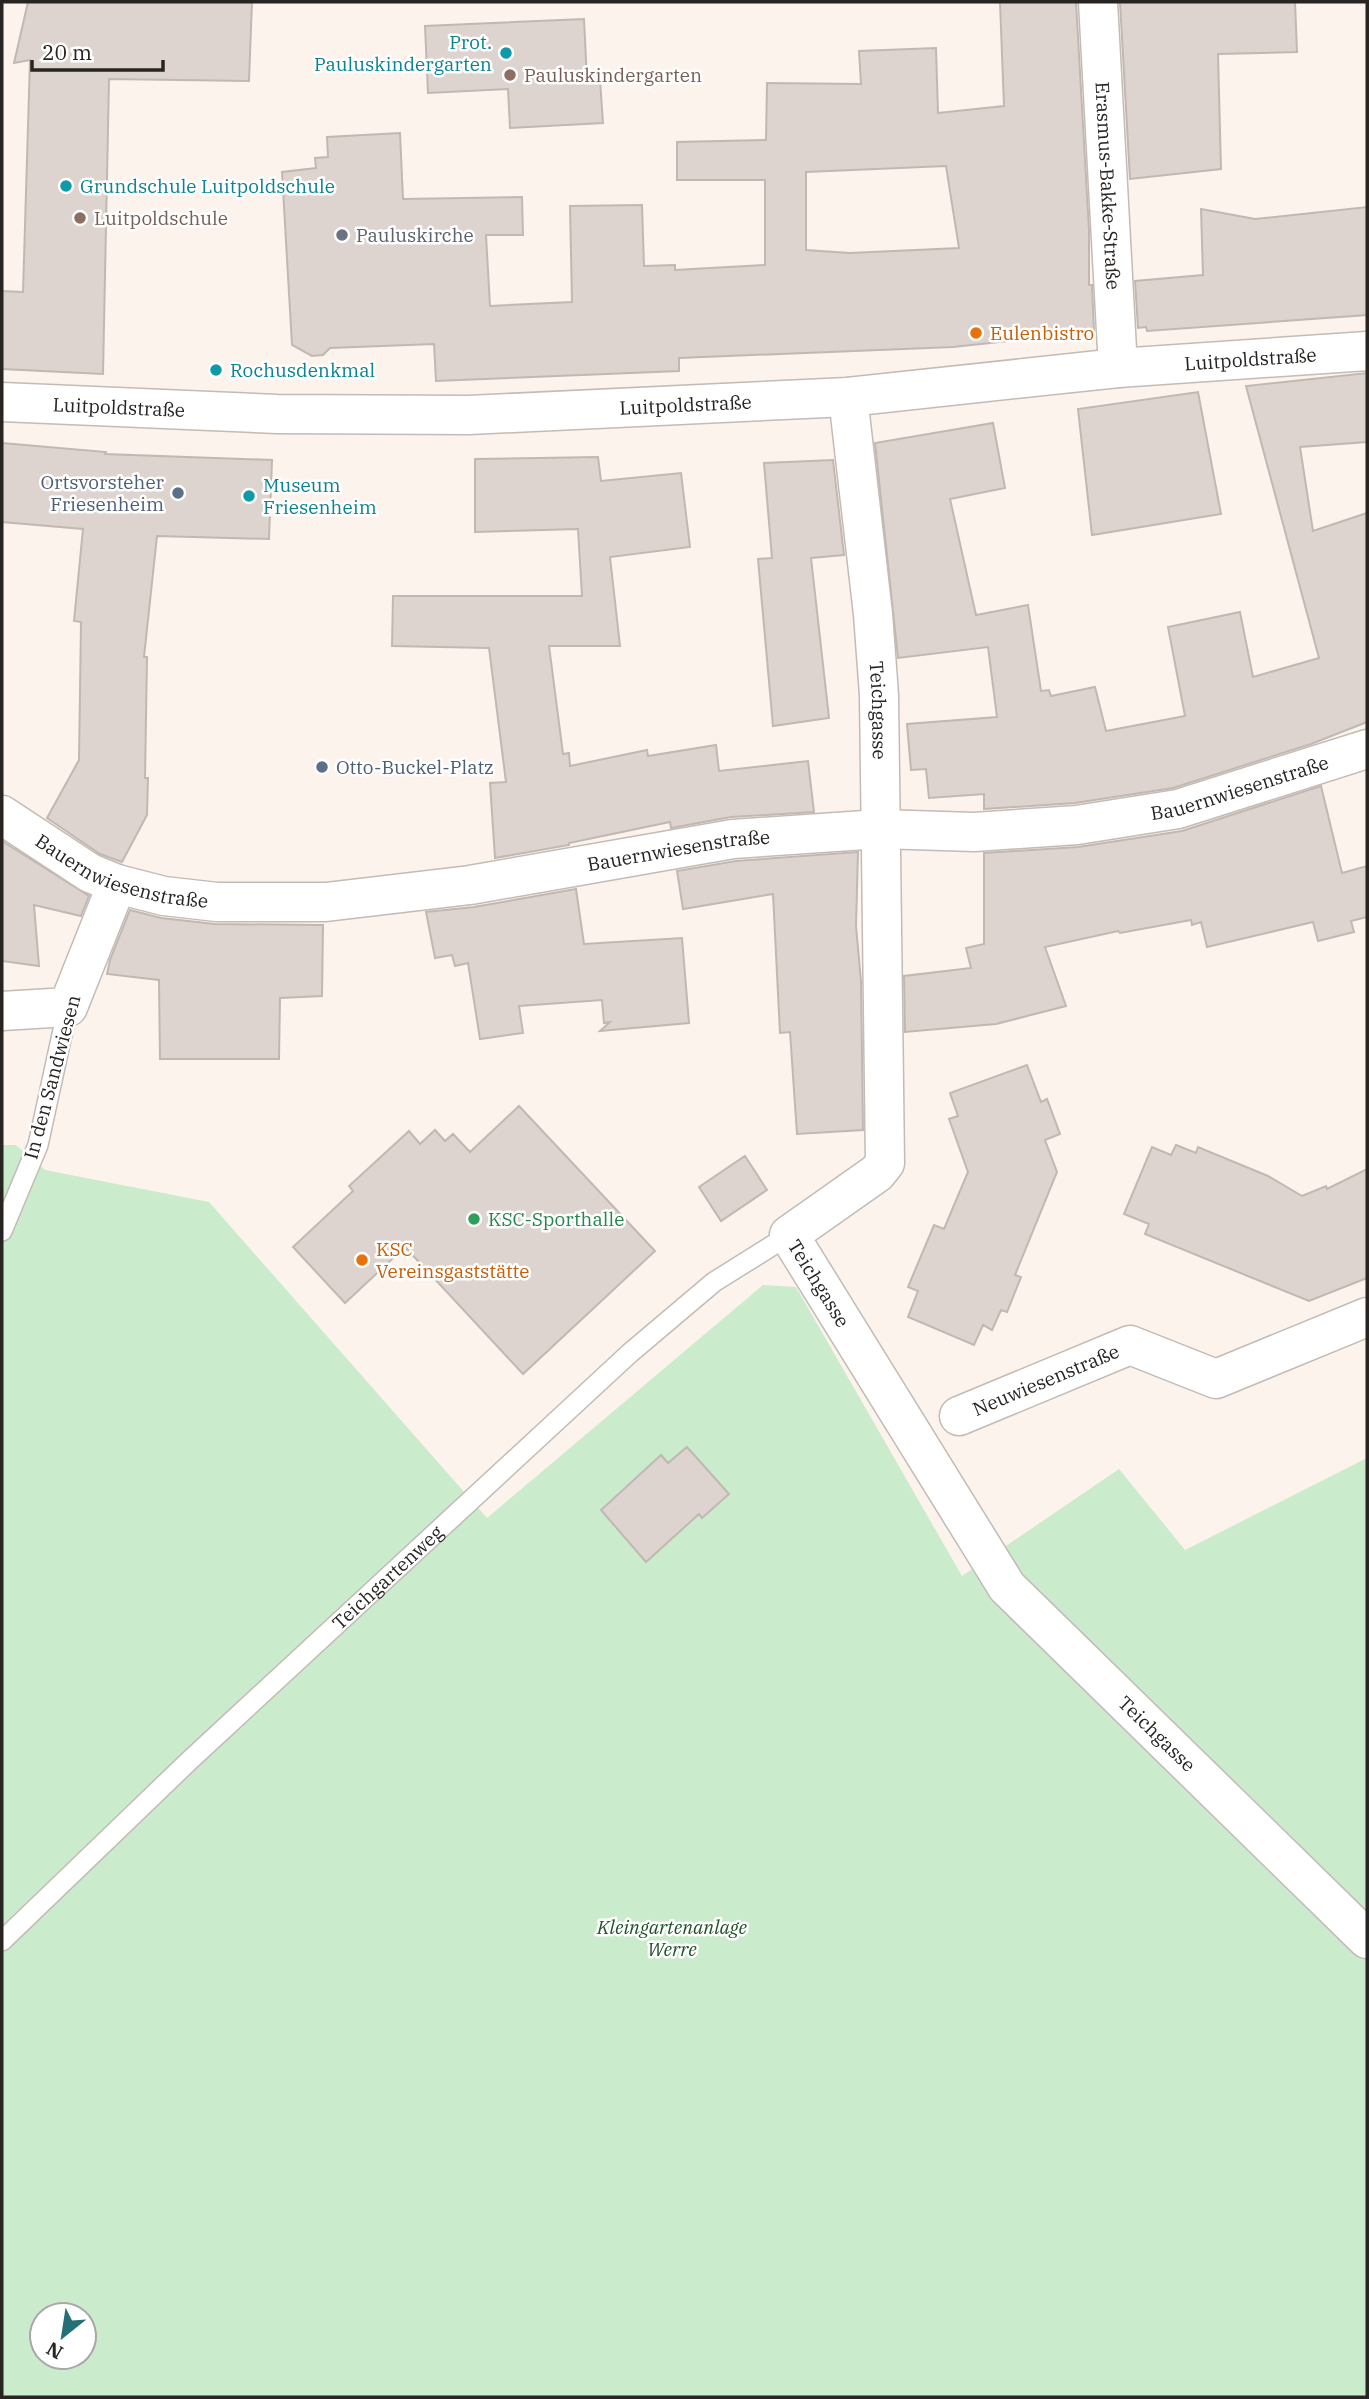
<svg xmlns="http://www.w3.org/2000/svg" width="1369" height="2399" viewBox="0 0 1369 2399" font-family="'IBM Plex Serif',serif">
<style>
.green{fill:#cbebcd;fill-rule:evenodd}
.building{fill:#ddd4cf;stroke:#c1b8b3;stroke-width:2;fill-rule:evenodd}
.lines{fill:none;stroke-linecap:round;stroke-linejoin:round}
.lane-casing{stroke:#c3bbb5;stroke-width:22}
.street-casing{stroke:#c3bbb5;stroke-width:41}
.lane{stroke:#fff;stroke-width:19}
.street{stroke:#fff;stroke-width:38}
.culture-dot{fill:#0f9aa8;stroke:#fff;stroke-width:2.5}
.education-dot{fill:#8d6e63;stroke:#fff;stroke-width:2.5}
.worship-dot{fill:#6b7280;stroke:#fff;stroke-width:2.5}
.food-dot{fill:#e8710a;stroke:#fff;stroke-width:2.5}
.service-dot{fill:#5c6f8a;stroke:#fff;stroke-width:2.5}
.leisure-dot{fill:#2e9e5b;stroke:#fff;stroke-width:2.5}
.labels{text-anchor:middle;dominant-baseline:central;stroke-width:5;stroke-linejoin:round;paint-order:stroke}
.culture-label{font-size:19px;fill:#0d838f;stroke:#fff;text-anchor:start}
.education-label{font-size:19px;fill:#785e54;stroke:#fff;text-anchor:start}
.street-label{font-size:19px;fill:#272422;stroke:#fff}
.worship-label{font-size:19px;fill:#5b616d;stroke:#fff;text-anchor:start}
.food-label{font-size:19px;fill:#c56008;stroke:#fff;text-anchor:start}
.service-label{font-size:19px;fill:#4e5e75;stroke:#fff;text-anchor:end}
.leisure-label{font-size:19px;fill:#27864d;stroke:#fff;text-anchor:start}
.park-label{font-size:19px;font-style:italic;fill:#215129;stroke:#fff}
</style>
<rect width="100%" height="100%" fill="#fbf3ec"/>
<path class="green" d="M2 1145H16L45 1170 209 1202 487 1518 763 1285 796 1287 962 1576 1119 1469 1185 1550 1367 1458V2397H2ZM42 2315H84V2357H42Z"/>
<path class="building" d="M28 2H252L249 81 109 79 103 374 2 369V291L23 292 30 60 14 63Z
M1000 2H1076L1089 230V285H1092L1094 332 953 347 679 358V371L436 381 434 344 330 348 323 355 312 356 292 345 282 172 316 168 315 158 328 157 327 137 400 133 403 199 522 197 523 235H486L490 306 572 302 570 206 642 205 644 266 675 265V270L765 265V180H677V142L766 140 767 83 861 84 859 51 936 48 938 113 1004 106ZM946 166 959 248 850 253 806 250V172Z
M1120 2H1295L1297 52 1218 54 1221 169 1130 179Z
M584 19 587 81 600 80 603 123 510 128 508 89 428 93 425 26Z
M1367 207V315L1147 331 1146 327 1138 328 1135 281 1203 275 1201 209 1255 219Z
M1367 373V442L1300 447 1313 531 1367 513V722L1311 744 1173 788 1075 803 984 809V794L929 798 926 769 911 770 907 724 997 717 988 647 898 658 875 443 993 423 1005 488 950 499 976 615 1028 605 1041 691 1049 690 1051 696 1095 687 1106 731 1185 716 1168 627 1240 612 1253 677 1319 658 1246 386Z
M1198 392 1221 514 1092 535 1078 409Z
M2 443 106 452 105 454 272 460 269 539 157 536 144 657H147L145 778H148L147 815 122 862 100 854 47 818 79 760 81 622 74 621 83 529 2 522Z
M598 457 601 481 681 473 690 547 610 557 620 646H549L563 754 569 753 570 766 647 750 648 756 716 745 719 771 808 761 814 812 731 817 671 828 670 822 569 843V845L495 858 490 783 506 782 489 648 392 646 393 596H582L578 529 475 532V459Z
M833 460 844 555 811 558 829 718 773 726 758 559 772 558 764 463Z
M1321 786 1342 873 1367 866V917L1351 921 1354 932 1318 941 1313 922 1207 947 1201 922 1192 925 1191 920 1120 933 1118 931 1045 947 1066 1006 996 1024 905 1032 904 976 971 968 966 948 984 944V853L1078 847 1182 831Z
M2 841 89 896 81 916 34 905 39 966 2 961Z
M858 852 856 926 861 981 863 1130 797 1134 790 1032 780 1033 773 894 683 909 677 871 736 861Z
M576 889 584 944 682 938 689 1023 600 1031 610 1022 604 1023 602 1000 519 1006 523 1033 480 1039 468 963 455 966 452 955 435 958 426 912 474 907Z
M130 910 161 918 215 924 323 925 322 996 280 998 279 1059H160L159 980 107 974 110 960Z
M1027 1065 1041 1102 1047 1099 1060 1134 1045 1140 1057 1172 1015 1275 1021 1277 1007 1312 1001 1310 992 1330 983 1325 974 1345 908 1317 918 1291 908 1287 934 1225 944 1229 968 1172 949 1119 958 1116 950 1093Z
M519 1106 655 1251 523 1374 405 1247 345 1303 293 1247 353 1191 349 1186 409 1131 420 1144 435 1130 445 1141 453 1134 470 1152Z
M1176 1145 1196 1153 1198 1147 1268 1176 1302 1196 1326 1186 1327 1189 1367 1169V1278L1309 1301 1145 1234 1149 1224 1124 1214 1152 1147 1171 1155Z
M745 1156 767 1190 721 1221 699 1187Z
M687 1447 729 1494 702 1518 699 1514 646 1562 601 1510 661 1455 668 1463Z"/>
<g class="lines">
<g class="lane-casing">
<g id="lane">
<path d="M2 1231 38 1145 68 1007"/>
<path id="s1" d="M2 1941 189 1761 630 1353 714 1282 789 1235"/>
</g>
</g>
<g class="street-casing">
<g id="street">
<path id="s2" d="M1098 2 1118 368"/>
<path id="s3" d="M848 397 873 614 879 695 885 1163 877 1173 789 1235 1007 1587 1367 1939"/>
<path id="s4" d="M2 402 277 414 469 415 848 397 1118 368 1367 351"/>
<path id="s5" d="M2 815 90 873 117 884 164 896 217 902H326L470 885 733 839 880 829 974 832 1077 825 1178 809 1367 749"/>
<path d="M2 1011 68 1007 117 884"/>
<path id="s6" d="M959 1416 1130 1345 1216 1379 1367 1317"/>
</g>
</g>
<use href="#lane" class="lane"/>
<use href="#street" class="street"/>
</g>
<g class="culture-dot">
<circle cx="506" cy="53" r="7"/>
<circle cx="66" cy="186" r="7"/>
<circle cx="216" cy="370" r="7"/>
<circle cx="249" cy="496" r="7"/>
</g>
<g class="education-dot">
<circle cx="510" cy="75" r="7"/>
<circle cx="80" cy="218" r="7"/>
</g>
<circle class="worship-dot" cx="342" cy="235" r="7"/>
<g class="food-dot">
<circle cx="976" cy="333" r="7"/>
<circle cx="362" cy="1260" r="7"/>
</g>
<g class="service-dot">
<circle cx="178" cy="493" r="7"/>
<circle cx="322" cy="767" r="7"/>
</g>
<circle class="leisure-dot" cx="474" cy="1219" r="7"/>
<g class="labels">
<g class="culture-label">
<text x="492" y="42" text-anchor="end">Prot.<tspan x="492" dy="22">Pauluskindergarten</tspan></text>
<text x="80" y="186">Grundschule Luitpoldschule</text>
<text x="230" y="370">Rochusdenkmal</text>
<text x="263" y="485">Museum<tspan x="263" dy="22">Friesenheim</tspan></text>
</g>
<g class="education-label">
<text x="524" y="75">Pauluskindergarten</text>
<text x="94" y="218">Luitpoldschule</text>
</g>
<g class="street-label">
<text stroke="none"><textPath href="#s2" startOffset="184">Erasmus-Bakke-Straße</textPath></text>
<text stroke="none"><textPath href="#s4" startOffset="1251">Luitpoldstraße</textPath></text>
<text stroke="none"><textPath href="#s4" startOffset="684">Luitpoldstraße</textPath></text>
<text stroke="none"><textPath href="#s4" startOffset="117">Luitpoldstraße</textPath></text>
<text stroke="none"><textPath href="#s3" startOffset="315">Teichgasse</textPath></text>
<text stroke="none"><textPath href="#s5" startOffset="1269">Bauernwiesenstraße</textPath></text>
<text stroke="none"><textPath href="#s5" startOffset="702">Bauernwiesenstraße</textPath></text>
<text stroke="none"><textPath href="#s5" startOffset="135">Bauernwiesenstraße</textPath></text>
<text transform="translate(52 1077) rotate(-75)">In den Sandwiesen</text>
<text stroke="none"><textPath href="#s3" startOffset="945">Teichgasse</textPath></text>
<text stroke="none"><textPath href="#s6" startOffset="94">Neuwiesenstraße</textPath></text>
<text stroke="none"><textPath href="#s1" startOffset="530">Teichgartenweg</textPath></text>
<text stroke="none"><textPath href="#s3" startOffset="1512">Teichgasse</textPath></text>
</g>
<g class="worship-label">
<text x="356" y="235">Pauluskirche</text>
</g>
<g class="food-label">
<text x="990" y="333">Eulenbistro</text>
<text x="376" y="1249">KSC<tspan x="376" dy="22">Vereinsgaststätte</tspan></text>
</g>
<g class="service-label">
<text x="164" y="482">Ortsvorsteher<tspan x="164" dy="22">Friesenheim</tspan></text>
<text x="336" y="767" text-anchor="start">Otto-Buckel-Platz</text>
</g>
<g class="leisure-label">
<text x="488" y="1219">KSC-Sporthalle</text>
</g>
<g class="park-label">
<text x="672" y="1927">Kleingartenanlage<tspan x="672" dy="22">Werre</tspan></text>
</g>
</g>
<rect width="1369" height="2399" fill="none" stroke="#272422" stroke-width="7"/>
<g transform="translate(63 2336) rotate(210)"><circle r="33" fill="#ffffff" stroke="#a9a7a7" stroke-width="2"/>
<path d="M0-5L12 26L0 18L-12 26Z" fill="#256f77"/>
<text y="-10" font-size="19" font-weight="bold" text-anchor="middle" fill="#272422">N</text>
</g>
<path d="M32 60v10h131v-10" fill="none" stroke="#272422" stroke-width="3.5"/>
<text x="42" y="60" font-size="21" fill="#272422" stroke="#ffffff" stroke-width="5" paint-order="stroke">20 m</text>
</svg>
